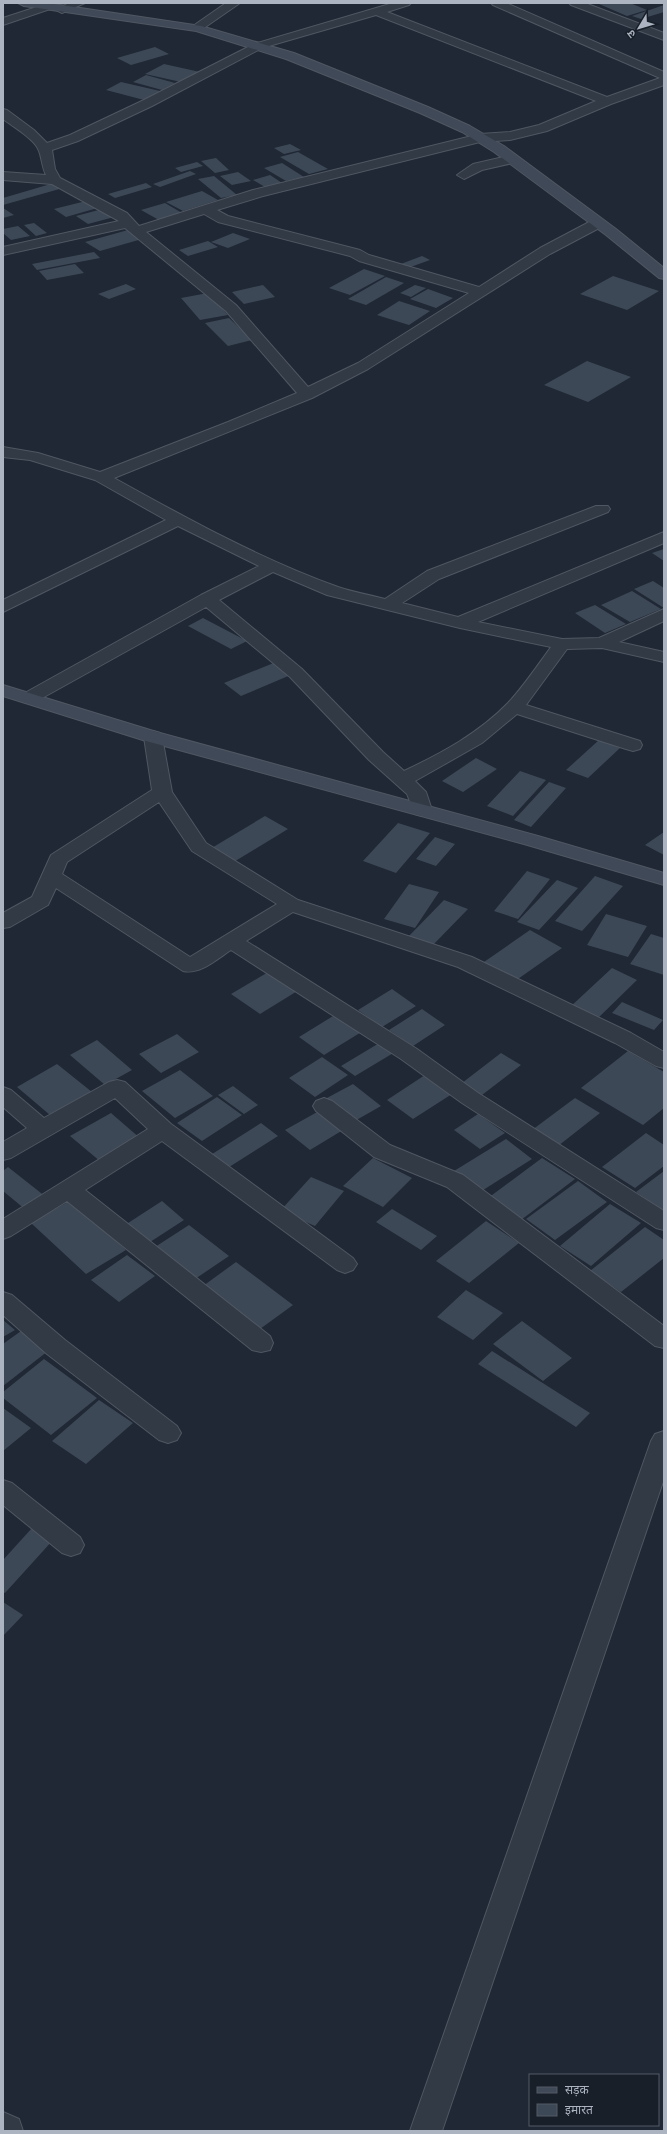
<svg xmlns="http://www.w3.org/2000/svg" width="667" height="2134" viewBox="0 0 667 2134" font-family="'Source Sans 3','Noto Sans Devanagari',sans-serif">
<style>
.building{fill:#3d4857}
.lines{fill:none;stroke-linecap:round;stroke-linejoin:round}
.minor-casing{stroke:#505763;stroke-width:2}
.secondary-casing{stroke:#505763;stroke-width:2}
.minor{fill:#323a45;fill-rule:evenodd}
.secondary{fill:#404958;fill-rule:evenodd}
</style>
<rect width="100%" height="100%" fill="#1f2834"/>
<path class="building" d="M604 3H630L647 10 627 16 599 4Z
M664 5V12L641 19 632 16Z
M155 47 169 54 131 65 117 58Z
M164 64 200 72 181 82 145 74Z
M146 75 175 83 162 90 133 82Z
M121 82 160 91 144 100 106 90Z
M290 144 301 150 284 154 274 148Z
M298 152 328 169 309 174 280 157Z
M216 158 229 170 215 173 201 161Z
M197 162 203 166 181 172 175 168Z
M282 163 304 177 286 181 264 168Z
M190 171 196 174 160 187 153 184Z
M238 172 251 181 232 185 220 176Z
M270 175 282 183 265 187 253 180Z
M214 176 237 195 221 198 198 179Z
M54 183 63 188 3 205V198Z
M146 183 152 187 115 198 108 194Z
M202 191 218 200 183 211 166 202Z
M90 200 101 207 66 217 54 209Z
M165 203 182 213 159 220 141 210Z
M3 208 14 215 3 218Z
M106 208 118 216 88 224 76 216Z
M34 223 47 233 36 236 24 225Z
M18 226 30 236 11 240 3 233V229Z
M128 230 142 239 100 251 85 242Z
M233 233 250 239 228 248 211 242Z
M208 241 218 247 188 256 179 250Z
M94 252 100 258 37 270 32 264Z
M422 256 430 260 405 269 398 265Z
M75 264 84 273 47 280 39 271Z
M364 269 385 276 350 295 329 288Z
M613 276 659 291 627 310 580 294Z
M386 277 404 283 366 305 348 299Z
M126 284 136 289 109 299 98 294Z
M263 285 275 297 244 304 232 292Z
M415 285 426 288 411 297 400 293Z
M428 289 453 298 436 308 410 299Z
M208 293 228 315 200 320 181 298Z
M399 301 430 311 409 325 377 315Z
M229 318 252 340 228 346 205 323Z
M587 361 631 377 588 402 544 385Z
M664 549V561L652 553Z
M653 581 664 588V608L634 589Z
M632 591 661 609 630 622 601 605Z
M595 605 626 624 605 633 575 613Z
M203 618 247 641 231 649 188 626Z
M276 662 293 674 241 696 224 683Z
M599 740 620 748 588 778 566 770Z
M476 758 497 769 463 792 442 781Z
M520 771 546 780 513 816 487 806Z
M549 782 566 788 531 827 514 820Z
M265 816 288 829 232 863 210 849Z
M398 823 430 833 396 873 363 861Z
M664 832V855L645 845Z
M435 837 455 844 436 866 416 859Z
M527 871 550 879 518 919 494 911Z
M595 876 623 886 582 931 555 921Z
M557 880 578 888 539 930 517 922Z
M409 884 439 892 415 928 384 919Z
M444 900 468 909 432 946 408 937Z
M606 914 647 926 628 957 587 945Z
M530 930 562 948 515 981 484 962Z
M651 934 664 938V975L630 964Z
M612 968 637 980 595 1021 569 1008Z
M270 971 299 990 260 1014 231 994Z
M392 989 416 1006 382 1027 358 1010Z
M622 1002 663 1020 654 1030 612 1013Z
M422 1009 445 1025 413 1046 389 1030Z
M338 1013 363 1031 324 1055 299 1037Z
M177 1034 199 1052 161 1073 139 1054Z
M97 1040 132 1070 105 1085 70 1055Z
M381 1042 395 1052 355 1076 341 1066Z
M628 1051 664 1072V1108L643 1125 581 1088Z
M501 1053 521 1065 482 1095 462 1083Z
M322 1057 348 1075 315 1097 289 1078Z
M57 1064 92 1092 50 1115 17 1087Z
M180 1070 213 1096 175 1118 142 1091Z
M425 1075 452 1094 413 1119 387 1100Z
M353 1084 381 1106 353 1122 325 1099Z
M233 1086 258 1105 244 1114 218 1095Z
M217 1097 242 1115 202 1141 177 1123Z
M575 1098 600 1113 558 1146 532 1130Z
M319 1111 343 1130 310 1150 285 1130Z
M111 1113 141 1139 101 1162 70 1136Z
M478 1114 505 1133 480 1149 454 1130Z
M261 1123 278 1136 226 1169 209 1156Z
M646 1133 664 1145V1166L635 1188 602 1167Z
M506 1139 532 1159 480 1192 454 1171Z
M373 1158 412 1178 383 1207 343 1186Z
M542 1158 575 1179 521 1220 488 1198Z
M8 1167 46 1197 26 1210 3 1191V1171Z
M664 1171V1211L636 1192Z
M311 1177 344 1191 315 1226 280 1211Z
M578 1181 607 1202 555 1240 526 1219Z
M71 1200 126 1250 86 1274 31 1223Z
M162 1201 184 1220 147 1244 125 1225Z
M610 1204 641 1223 591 1266 560 1246Z
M392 1209 437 1236 421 1250 376 1222Z
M486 1221 519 1243 469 1283 436 1261Z
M189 1225 229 1256 195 1279 155 1247Z
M645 1227 664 1240V1258L621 1292 590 1271Z
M127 1255 155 1276 119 1302 91 1280Z
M236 1262 293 1305 260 1329 203 1286Z
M466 1290 503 1313 473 1340 437 1317Z
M3 1320 15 1330 3 1337Z
M522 1321 572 1358 543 1381 493 1344Z
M21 1331 48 1351 3 1386V1344Z
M492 1351 590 1413 576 1427 478 1364Z
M44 1359 97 1398 51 1435 3 1398V1392Z
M99 1400 133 1423 86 1464 52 1441Z
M3 1408 31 1428 3 1451Z
M32 1528 53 1540 5 1593 3 1592V1560Z
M3 1602 23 1615 3 1636Z"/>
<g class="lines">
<g class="minor-casing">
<path id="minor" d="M69 3H85L62 13 56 10Z
M226 3H240L201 30H193L191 28 193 26Z
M393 3H411L409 5 387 12 607 97 660 78 493 5 491 3H506L664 72V85L611 104 547 131 510 140 480 142 263 196 217 210 228 216 360 250 369 255 479 287 540 248 593 220H603L605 223 603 226 550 254 368 369 312 398 114 478C186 518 260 559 338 587 353 592 370 595 385 599L427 571 596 506H608L610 509 608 512 439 579 402 603 458 617 664 532V543L478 622 562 639 599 638 664 609V621L619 642 664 652V662L602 648 567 649 526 705 640 741 642 745 640 749 633 751 626 749 517 714 482 743 415 781 426 792 432 810 429 814 422 816 415 814 407 794 369 760 290 677 206 607 35 702 29 703 23 702 20 698 23 694 201 595 259 566 178 526 3 612V600L166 520 95 480 30 460 3 457V447L38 453 100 472 228 422 297 393 226 311 125 228 3 255V247L119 221 52 184 3 180V172L46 175C42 167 42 159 39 151 36 140 12 126 3 119V109L7 110 34 130 47 143 70 135 144 100 254 44ZM376 15 596 101 539 125 510 132 480 134 253 190 139 226 127 213 60 178 55 169 52 150 78 141 152 106 262 48ZM204 214 218 222 350 256 359 261 469 293 358 363 308 387 236 305 146 232ZM273 572 327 595 460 628 551 647C537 666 524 686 508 703 479 733 442 753 404 771L383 752 302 669 219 600Z
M569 3H585L664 33V40L571 5Z
M46 4 52 7 50 9 3 25V18Z
M512 155 517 156 518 159 517 162 482 170 464 179 457 175 473 164Z
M153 731 160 733 162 737 172 792 206 843 298 900 472 957 631 1033 664 1052V1068L656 1066 615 1043 458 967 293 912 246 941 417 1049 478 1093 664 1211V1230L656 1228 462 1103 401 1059 231 950C217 959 200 975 183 971L56 888 48 905 10 927 3 928V913L32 897 51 855 152 790 144 737 146 733ZM159 802 192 851 277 904 190 957 62 874 67 862Z
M117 1080 125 1082 171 1124 353 1258 357 1264 353 1270 345 1273 337 1270 162 1141 85 1190 270 1336 273 1343 270 1350 261 1352 252 1350 67 1201 11 1236 3 1239V1219L148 1129 115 1098 11 1158 3 1160V1142L27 1128 3 1107V1087L11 1090 44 1118 109 1082Z
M324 1098 332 1101 390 1145 463 1175 664 1326V1348L655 1346 447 1187 374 1157 316 1111 313 1106 316 1101Z
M3 1292 12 1295 65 1340 177 1426 181 1433 177 1440 168 1443 159 1440 47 1354 3 1315Z
M664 1431V1479L442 2131H410L651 1441 655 1434Z
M3 1480 12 1483 80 1537 84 1545 80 1553 71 1556 62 1553 3 1505Z
M3 2112 19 2119 23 2131H3Z"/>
</g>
<g class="secondary-casing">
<path id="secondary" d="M18 3H47L201 26 294 53 428 107 470 126 504 146 616 229 664 268V279L659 278 606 235 494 152 462 132 420 113 286 59 196 31 24 6Z
M3 685 160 733 538 836 664 873V885L524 844 146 741 3 696Z"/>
</g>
<use href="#minor" class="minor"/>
<use href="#secondary" class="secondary"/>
</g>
<rect width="667" height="2134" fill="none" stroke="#acb4c2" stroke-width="8"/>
<rect x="529" y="2074" width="130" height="52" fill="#181f29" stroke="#535b66"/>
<rect x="537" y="2087" width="20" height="6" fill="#404958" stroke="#535b66"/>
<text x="565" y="2094" font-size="12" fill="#acb4c2">सड़क</text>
<rect x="537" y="2104" width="20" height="12" fill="#3d4857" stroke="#535b66"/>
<text x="565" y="2114" font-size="12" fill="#acb4c2">इमारत</text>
<g transform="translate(639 28) rotate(232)" stroke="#181f29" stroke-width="3" paint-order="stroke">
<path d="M0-3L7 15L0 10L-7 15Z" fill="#acb4c2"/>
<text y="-6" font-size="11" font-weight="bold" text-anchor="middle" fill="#acb4c2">उ</text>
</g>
</svg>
